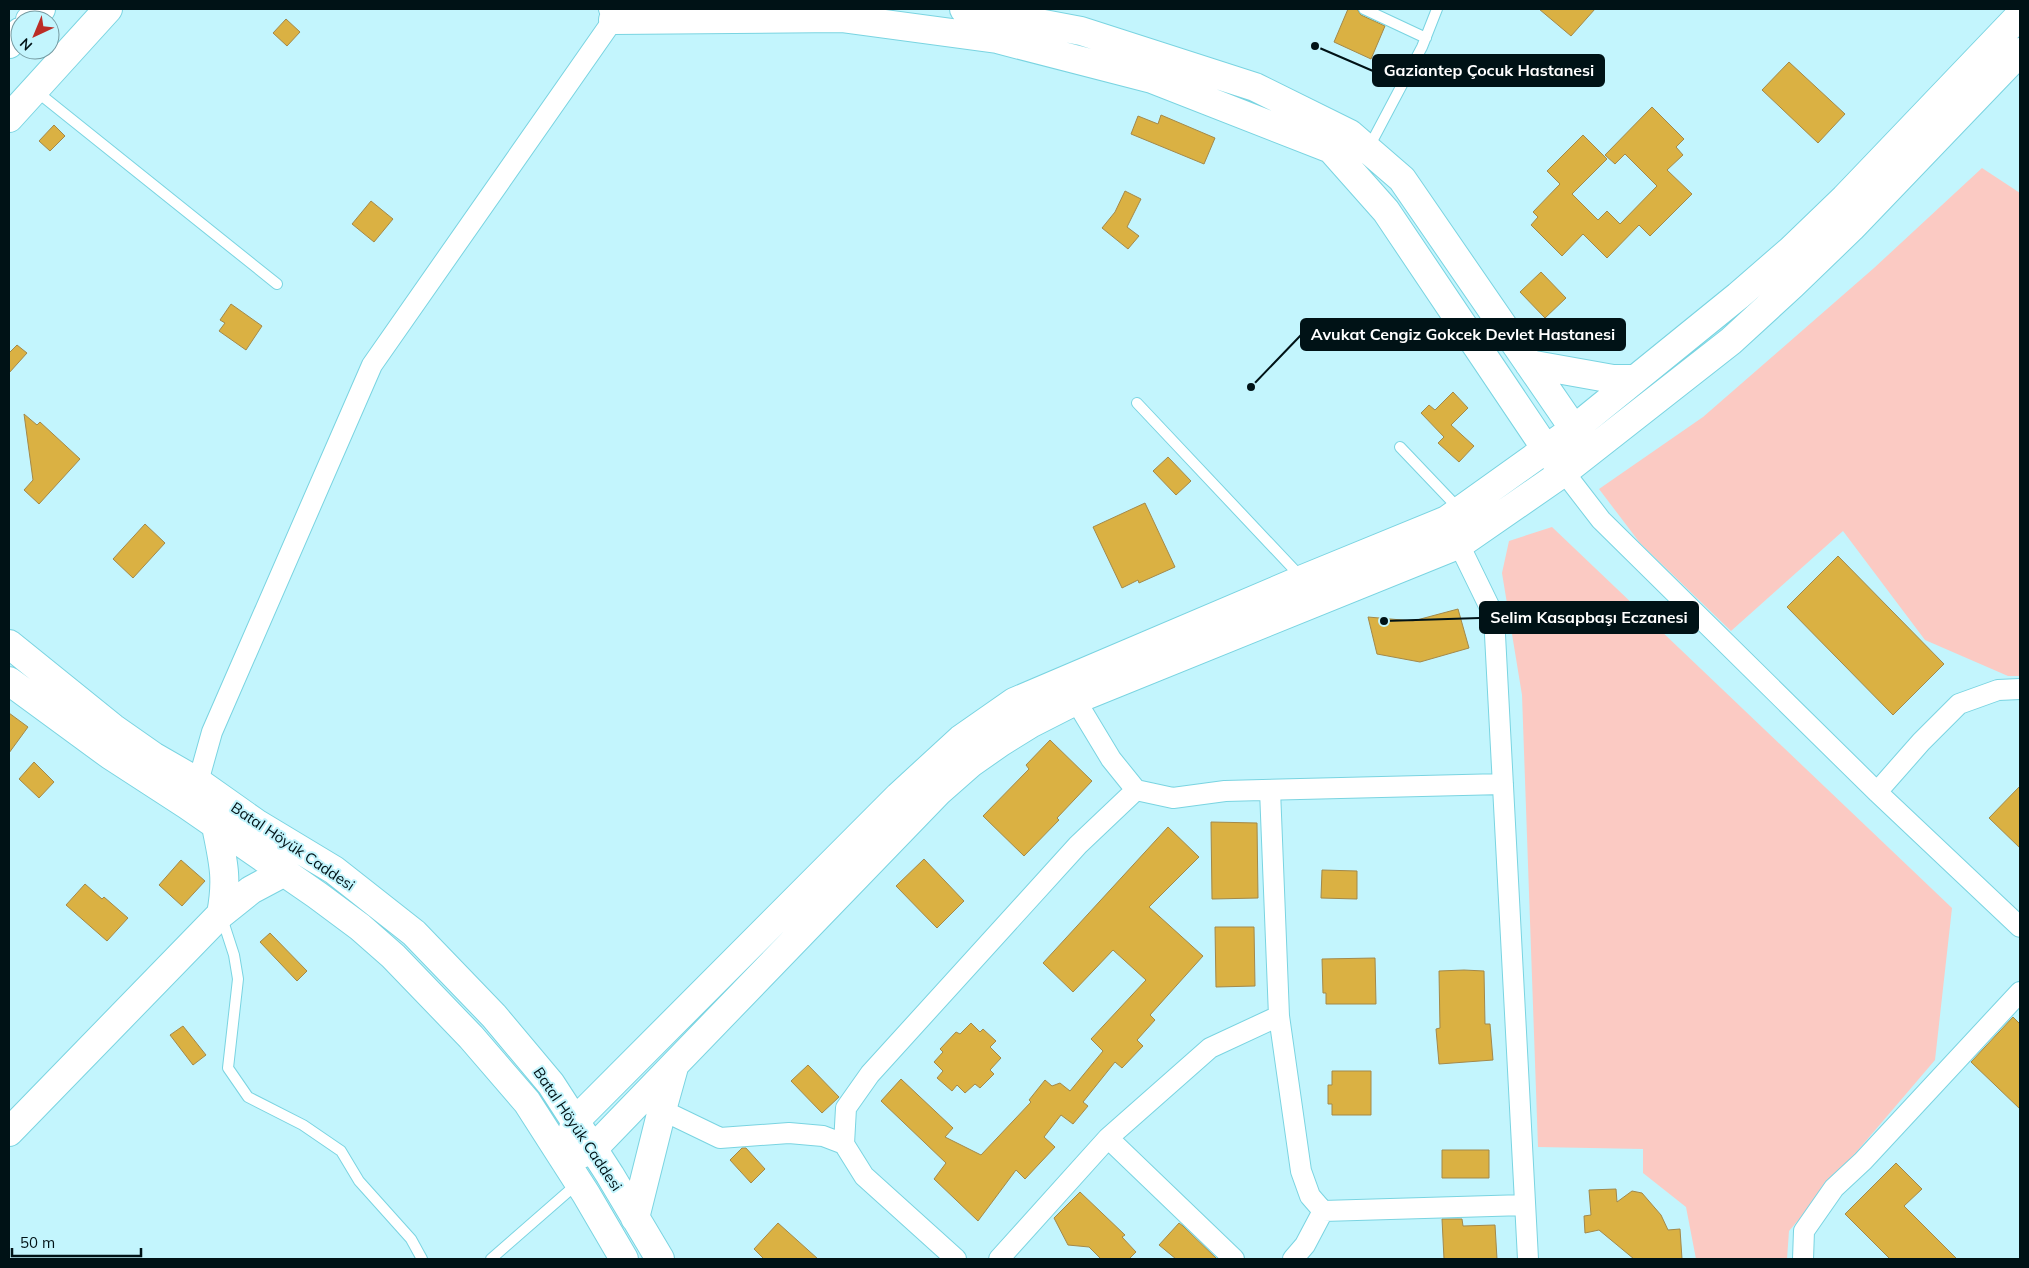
<svg xmlns="http://www.w3.org/2000/svg" width="2029" height="1268" viewBox="0 0 2029 1268" font-family="Mulish,sans-serif">
<style>
.green{fill:#fbcac3}
.building{fill:#dab143;stroke:#a3894a}
.lines{fill:none;stroke-linecap:round;stroke-linejoin:round}
.lane-casing{stroke:#7ad4e1;stroke-width:12}
.street-casing{stroke:#7ad4e1;stroke-width:22}
.secondary-casing{stroke:#7ad4e1;stroke-width:30}
.lane{stroke:#fff;stroke-width:10}
.street{stroke:#fff;stroke-width:20}
.secondary{stroke:#fff;stroke-width:28}
.labels{text-anchor:middle;dominant-baseline:central;stroke-width:4;stroke-linejoin:round;paint-order:stroke}
.street-label{font-size:15px;fill:#001216;stroke:#c3f5fd}
.leader{fill:none;stroke:#001216;stroke-width:2}
.callout-dot{fill:#001216;stroke:#c3f5fd;stroke-width:2}
.callout{fill:#001216;stroke:#001216;stroke-width:2}
.callout-label{font-size:16px;text-anchor:middle;font-weight:bold;fill:#fff}
</style>
<rect width="100%" height="100%" fill="#c3f5fd"/>
<path class="green" d="M1982 168 2020 193V676H2008L1925 640 1843 531 1731 631 1640 543 1599 489 1703 417 1874 268Z
M1552 527 1952 908 1935 1060 1789 1231 1787 1259H1696L1686 1207 1643 1173V1149L1538 1147 1522 695 1502 573 1509 541Z"/>
<path class="building" d="M1348 9H1357L1361 15 1385 26 1371 59 1334 42Z
M1539 9H1595L1571 36Z
M286 19 300 32 287 46 273 33Z
M1789 62 1845 114 1818 143 1762 90Z
M1652 107 1684 139 1676 147 1683 155 1667 170 1692 194 1650 236 1639 225 1607 258 1583 234 1562 256 1531 225 1538 217 1533 212 1560 184 1547 171 1583 135 1607 159 1572 194 1598 220 1607 211 1620 224 1657 186 1625 154 1615 164 1605 155Z
M1161 115 1215 138 1204 164 1131 134 1138 116 1158 124Z
M54 125 65 136 50 151 39 141Z
M1125 191 1141 199 1127 227 1139 236 1128 249 1102 228 1115 212Z
M371 201 393 219 374 242 352 224Z
M1541 272 1566 298 1545 318 1520 292Z
M231 304 262 326 246 350 219 331 225 323 220 320Z
M17 345 27 353 9 373V353Z
M1453 392 1468 408 1451 425 1474 446 1459 462 1438 443 1444 437 1421 413 1429 405 1435 410Z
M24 414 37 425 40 422 80 459 39 504 24 490 33 480Z
M1168 457 1191 481 1176 495 1153 471Z
M1145 503 1175 567 1139 583 1138 580 1122 588 1093 527Z
M145 524 165 543 133 578 113 559Z
M1838 556 1944 664 1893 715 1787 607Z
M1458 609 1469 648 1420 662 1377 654 1368 617 1413 621Z
M9 713 28 727 9 753Z
M1050 740 1092 781 1057 818 1059 820 1024 856 983 816 1029 769 1026 765Z
M34 762 54 782 39 798 19 779Z
M2020 786V848L1989 818Z
M1211 822 1257 823 1258 898 1212 899Z
M1168 827 1199 857 1149 907 1203 956 1150 1015 1155 1020 1137 1040 1143 1046 1122 1068 1115 1062 1083 1102 1088 1106 1073 1124 1061 1115 1044 1137 1055 1147 1025 1179 1016 1170 978 1221 934 1179 946 1163 881 1101 901 1079 953 1128 945 1137 981 1155 1031 1102 1029 1100 1045 1080 1052 1086 1060 1083 1070 1091 1103 1051 1091 1039 1146 980 1113 950 1073 992 1043 963Z
M924 859 964 901 937 928 896 886Z
M181 860 205 881 182 906 159 885Z
M1322 870 1357 871V899L1321 898Z
M85 884 102 899 104 897 128 918 107 941 66 905Z
M1215 927H1254L1255 986 1216 987Z
M270 933 307 971 297 981 260 942Z
M1375 958 1376 1004H1326V993H1323L1322 959Z
M1464 970 1484 971 1485 1024H1490L1493 1060 1439 1064 1436 1029 1440 1028 1439 971Z
M2013 1017 2020 1024V1109L1971 1062Z
M971 1023 980 1032 983 1029 996 1041 990 1047 1001 1058 990 1070 994 1074 980 1088 975 1084 965 1093 957 1085 952 1091 937 1078 943 1071 934 1062 943 1052 940 1049 956 1032 960 1034Z
M183 1026 206 1055 193 1065 170 1035Z
M808 1065 839 1097 822 1113 791 1081Z
M1332 1071H1371V1115H1332V1104H1328V1085H1332Z
M742 1148H746L765 1169 751 1183 730 1160Z
M1442 1150H1489V1178H1442Z
M1896 1163 1922 1189 1904 1206 1957 1259H1890L1845 1214Z
M1616 1189 1617 1202 1632 1191 1642 1193 1661 1215 1668 1230 1680 1229 1682 1259H1634L1599 1230 1585 1233 1584 1216 1591 1215 1589 1190Z
M1080 1192 1125 1235 1122 1237 1136 1252 1129 1259H1101L1089 1247 1068 1245 1054 1218Z
M1442 1219H1462L1463 1226 1495 1225 1497 1259H1444Z
M778 1223 818 1259H764L754 1249Z
M1179 1223 1183 1226 1217 1259H1176L1159 1245Z"/>
<g class="lines">
<g class="lane-casing">
<path id="lane" d="M1364 9 1426 38
M36 91 277 284
M1368 149 1422 47 1437 9
M1137 403 1302 578
M1400 447 1460 510
M222 918 234 955 238 979 228 1068 248 1097 303 1125 341 1151 359 1181 411 1239 422 1259
M491 1259 578 1183"/>
</g>
<g class="street-casing">
<path id="street" d="M1564 472 1601 520 1877 792 2020 927
M1453 532 1494 616 1528 1259
M1076 701 1111 759 1136 790 1173 798 1225 791 1503 784
M1270 790 1279 1016 1301 1171 1310 1196 1323 1211 1525 1205
M1877 792 1921 742 1959 704 1998 690 2020 689
M192 793 198 782 212 732 372 365 613 20 609 9
M662 1110 720 1138 789 1133 823 1136 844 1144 864 1176 956 1259
M1108 1138 1234 1259
M844 1144 846 1108 870 1074 1078 845 1136 790
M999 1259 1108 1138 1210 1048 1279 1016
M1293 1259 1305 1245 1323 1211
M1803 1259 1804 1231 1834 1188 1863 1161 2020 992"/>
</g>
<g class="secondary-casing">
<path id="secondary" d="M964 9 1081 31 1255 87 1350 134 1402 179 1574 429 1570 446
M30 20 41 9
M613 20 841 18 997 39 1152 79 1331 149 1386 211 1546 449 1558 464
M9 44 20 32
M9 118 108 9
M1529 364 1613 379H1635
M9 644 113 728 153 756 198 782 256 823 334 870 414 933 494 1016 551 1084 610 1175 660 1259
M9 681 110 755 187 805 317 895 360 927 393 956 471 1037 527 1102 586 1194 624 1259
M216 826C223 861 228 878 221 914
M9 1132 221 914 251 890 283 873
M565 1161 575 1121 899 796 961 739 1014 702 1303 579 1447 520 1574 429 1738 296 1791 250 1845 198 2020 15
M565 1161 593 1149 938 792 971 763 1001 742 1030 724 1087 695 1460 544 1564 472 1731 341 1792 285 1851 228 2020 52
M635 1218 662 1110 674 1067"/>
</g>
<use href="#lane" class="lane"/>
<use href="#street" class="street"/>
<use href="#secondary" class="secondary"/>
</g>
<g class="labels">
<g class="street-label">
<text transform="translate(293 846) rotate(34)">Batal Höyük Caddesi</text>
<text transform="translate(578 1129) rotate(56)">Batal Höyük Caddesi</text>
</g>
</g>
<path class="leader" d="M1315 46L1373 71M1251 387L1301 335M1384 621L1480 618"/>
<g class="callout-dot">
<circle cx="1315" cy="46" r="5"/>
<circle cx="1251" cy="387" r="5"/>
<circle cx="1384" cy="621" r="5"/>
</g>
<g class="callout">
<rect x="1373" y="55" width="231" height="31" rx="5"/>
<rect x="1301" y="319" width="324" height="31" rx="5"/>
<rect x="1480" y="602" width="218" height="31" rx="5"/>
</g>
<g class="callout-label">
<text x="1489" y="76">Gaziantep Çocuk Hastanesi</text>
<text x="1463" y="340">Avukat Cengiz Gokcek Devlet Hastanesi</text>
<text x="1589" y="623">Selim Kasapbaşı Eczanesi</text>
</g>
<rect width="2029" height="1268" fill="none" stroke="#001216" stroke-width="20"/>
<g transform="translate(35 35) rotate(224)"><circle r="24" fill="#c3f5fd" stroke="#759aa1"/>
<path d="M0-4L9 19L0 12L-9 19Z" fill="#bb2d26"/>
<text y="-8" font-size="14" font-weight="bold" text-anchor="middle" fill="#001216">N</text>
</g>
<path d="M12 1248v8h129v-8" fill="none" stroke="#001216" stroke-width="2.5"/>
<text x="20" y="1248" font-size="15" fill="#001216" stroke="#c3f5fd" stroke-width="4" paint-order="stroke">50 m</text>
</svg>
